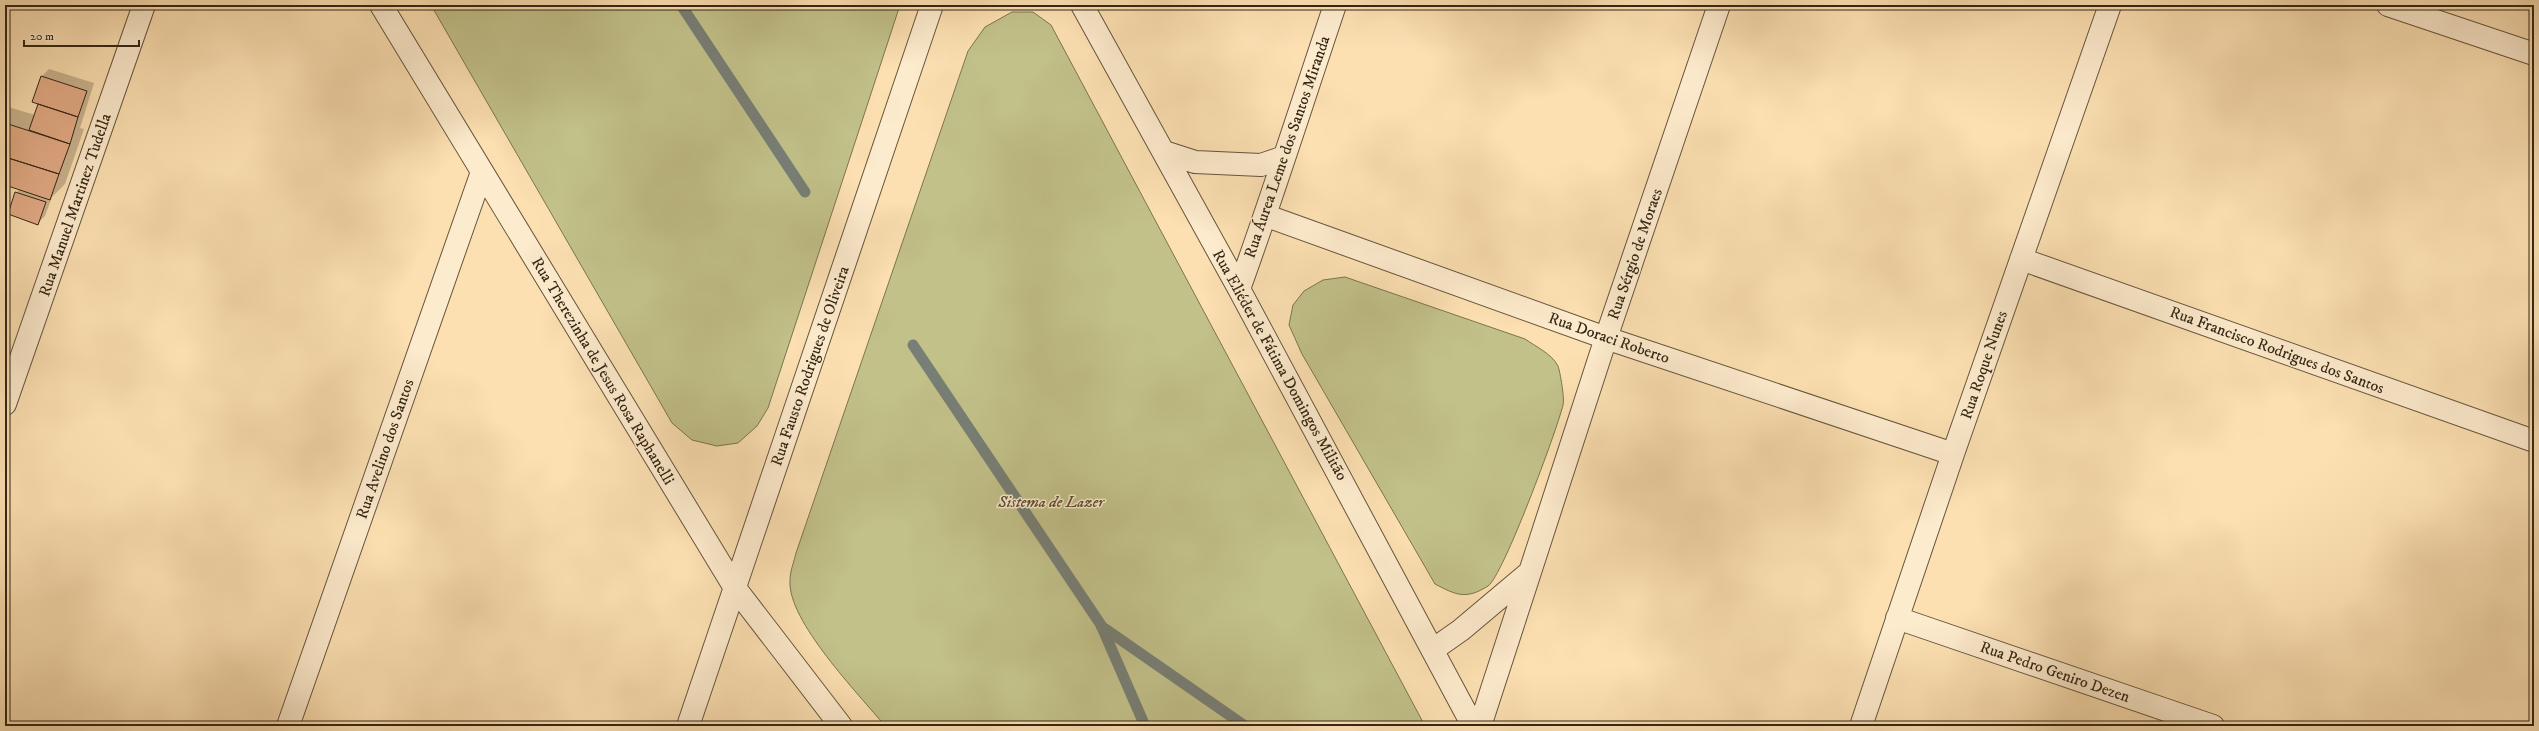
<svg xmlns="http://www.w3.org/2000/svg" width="2539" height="731" viewBox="0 0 2539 731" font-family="'IM FELL DW Pica',serif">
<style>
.green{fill:#c2c18a;stroke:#7b7450}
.shadow{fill:#0003}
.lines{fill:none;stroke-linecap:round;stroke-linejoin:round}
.stream{stroke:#777f76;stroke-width:11}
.building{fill:#e3ab86;stroke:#342615}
.minor-casing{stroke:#66543c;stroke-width:24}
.minor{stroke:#fdebcd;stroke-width:22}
.labels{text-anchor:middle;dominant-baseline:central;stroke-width:3;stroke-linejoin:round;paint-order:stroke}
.street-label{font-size:16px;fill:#342615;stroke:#fdebcd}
.park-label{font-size:16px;font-style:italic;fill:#584d32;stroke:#fdebcd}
</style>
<rect width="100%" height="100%" fill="#fce0b2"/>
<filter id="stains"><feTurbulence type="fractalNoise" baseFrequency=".005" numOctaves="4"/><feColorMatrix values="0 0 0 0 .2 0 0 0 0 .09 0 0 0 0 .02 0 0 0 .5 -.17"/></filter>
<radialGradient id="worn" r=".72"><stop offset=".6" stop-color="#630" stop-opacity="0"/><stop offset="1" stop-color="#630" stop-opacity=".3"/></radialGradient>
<path class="green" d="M431 5H900L768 408 757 426 738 443 717 446 692 440 672 423Z
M1012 12H1033L1051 25 1425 726H885C859 694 787 621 790 580 790 571 794 562 796 553L968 51 985 27Z
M1345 277 1525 339C1535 346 1552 354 1558 366 1560 371 1565 400 1563 405 1557 430 1503 576 1488 586 1466 600 1456 595 1435 584L1302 354 1289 325 1293 305 1304 291 1323 280Z"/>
<path class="shadow" d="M49 69 94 83 80 128 84 129 65 184 52 197 45 216 38 223 16 193 20 189 5 184V106L35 115 39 103 42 76Z
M5 200 10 202 5 215Z"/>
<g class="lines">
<path class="stream" d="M681 5 805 192
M913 345 1101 625 1145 726
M1101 626 1245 726"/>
</g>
<path class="building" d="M41 76 87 91 78 117 32 102Z
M38 104 78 117 70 144 29 130Z
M5 123 70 144 59 174 5 157Z
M5 157 59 174 50 200 5 185Z
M15 192 46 202 38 225 8 214Z"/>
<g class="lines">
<g class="minor-casing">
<path id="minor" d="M381 5 735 588 841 726
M1082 5 1239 289 1473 726
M2388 5 2534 54
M1164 152 1195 162 1261 165 1284 157
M1267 216 1606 338 1953 454
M2021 259 2534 441
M1239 289C1273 195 1303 100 1335 5
M5 404 144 5
M1530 572 1606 338 1719 5
M1897 618 2213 726
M1434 649 1461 630 1530 572 1480 726
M288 726 482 172
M688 726 932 5
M1861 726 1953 454 2110 5"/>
</g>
<use href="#minor" class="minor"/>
</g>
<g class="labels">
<g class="street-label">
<text transform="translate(1287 147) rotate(-71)">Rua Áurea Leme dos Santos Miranda</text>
<text transform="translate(75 205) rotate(-71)">Rua Manuel Martinez Tudella</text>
<text transform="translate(1635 254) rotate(-71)">Rua Sérgio de Moraes</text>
<text transform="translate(1609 338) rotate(19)">Rua Doraci Roberto</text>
<text transform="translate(2277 350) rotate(20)">Rua Francisco Rodrigues dos Santos</text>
<text transform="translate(1280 365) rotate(61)">Rua Eliéder de Fátima Domingos Militão</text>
<text transform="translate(1984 365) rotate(-71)">Rua Roque Nunes</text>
<text transform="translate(810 366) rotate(-71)">Rua Fausto Rodrigues de Oliveira</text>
<text transform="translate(603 371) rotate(59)">Rua Therezinha de Jesus Rosa Raphanelli</text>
<text transform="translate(385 449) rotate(-71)">Rua Avelino dos Santos</text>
<text transform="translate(2055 672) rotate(19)">Rua Pedro Geniro Dezen</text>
</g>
<g class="park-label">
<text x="1051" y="502">Sistema de Lazer</text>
</g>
</g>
<rect width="2539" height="731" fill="none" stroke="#fce0b2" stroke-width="20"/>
<rect x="6" y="6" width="2527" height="719" fill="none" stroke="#342615" stroke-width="2"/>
<rect x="10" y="10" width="2519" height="711" fill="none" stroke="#342615"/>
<path d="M24 40v6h115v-6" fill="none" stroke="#342615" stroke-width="2"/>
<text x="30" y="40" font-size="12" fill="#342615" stroke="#fdebcd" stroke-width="3" paint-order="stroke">20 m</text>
<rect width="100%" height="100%" filter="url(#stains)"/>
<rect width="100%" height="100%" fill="url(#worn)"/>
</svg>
